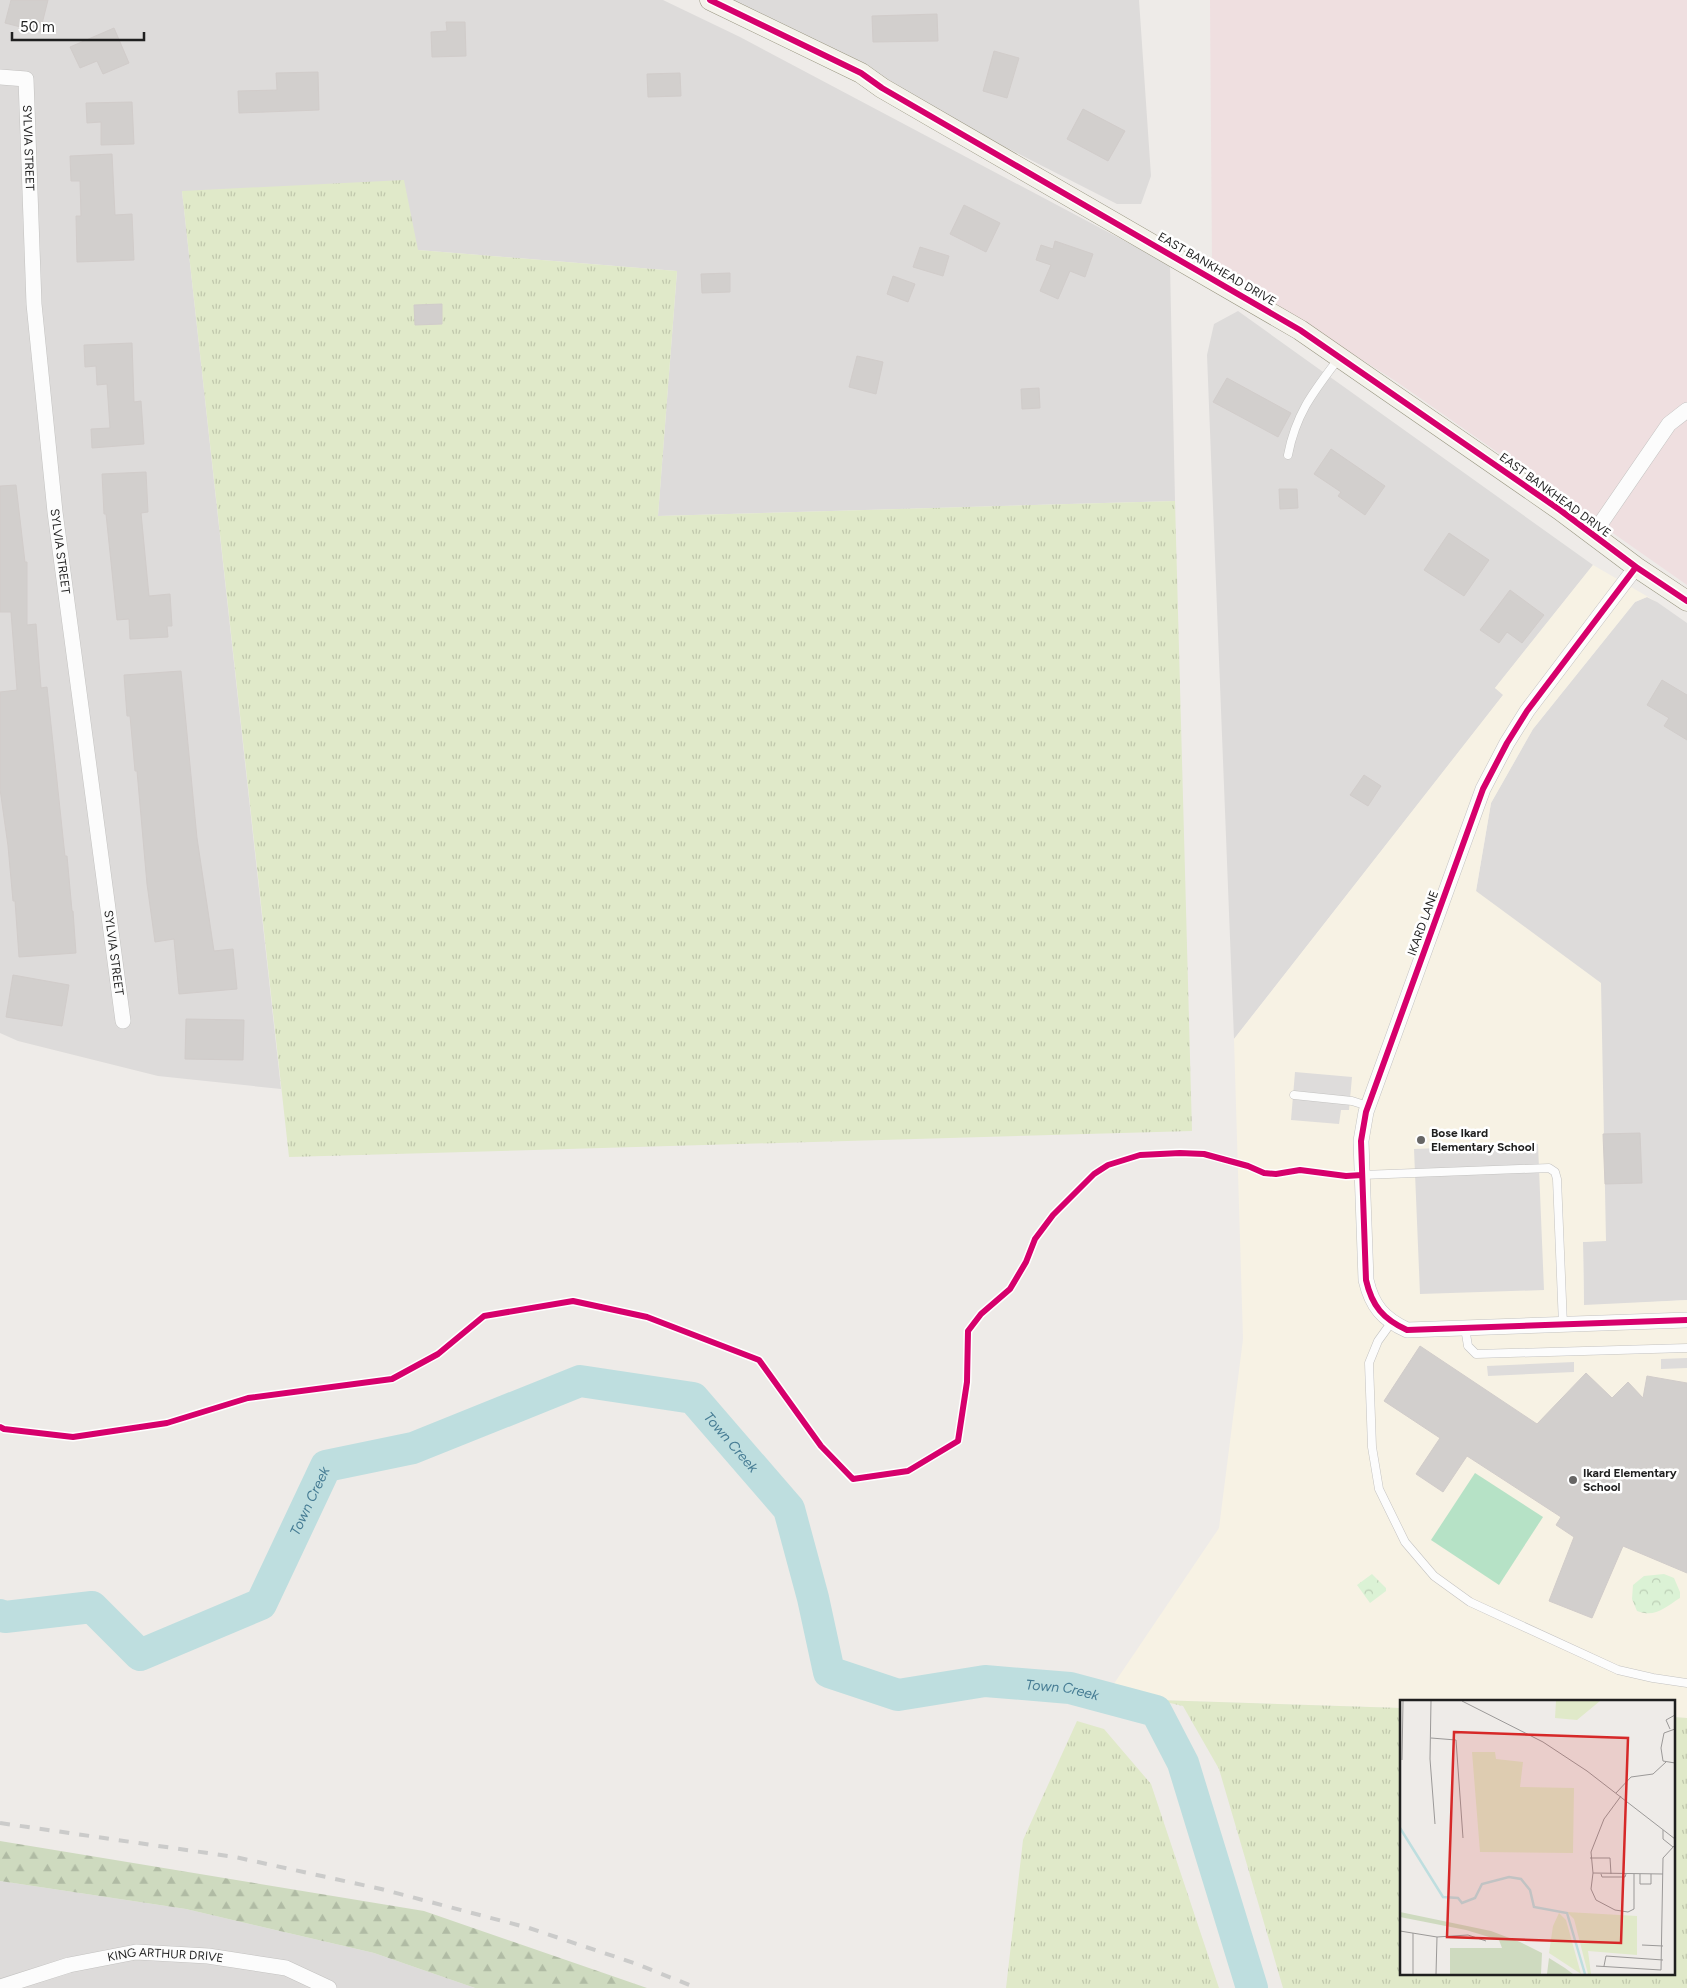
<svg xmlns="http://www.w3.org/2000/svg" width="1687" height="1988" viewBox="0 0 1687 1988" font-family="Figtree,sans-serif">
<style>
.residential{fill:#dddbda}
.commercial{fill:#efdfe0}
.education{fill:#f7f2e4}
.grass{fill:url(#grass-tufts)}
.forest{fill:url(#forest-firs)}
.park{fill:url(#park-crowns)}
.pitch{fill:#b6e2c6}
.parking{fill:#dedcdb}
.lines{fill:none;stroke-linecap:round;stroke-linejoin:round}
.river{stroke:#bededf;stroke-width:32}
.building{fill:#d2cfcd;stroke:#d1ccca}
.lane-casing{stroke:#c3c2c0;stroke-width:9}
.street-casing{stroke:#c3c2c0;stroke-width:16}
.secondary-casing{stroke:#989581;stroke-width:21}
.lane{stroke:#fcfcfc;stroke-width:8}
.street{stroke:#fcfcfc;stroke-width:15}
.secondary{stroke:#f4f2eb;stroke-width:20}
.rail{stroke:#cbcbca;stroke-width:4;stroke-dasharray:10 10;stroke-linecap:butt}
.cycleway-casing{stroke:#fff;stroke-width:9}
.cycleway{stroke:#d6006c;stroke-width:6}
.poi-dot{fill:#676665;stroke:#fff;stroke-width:2}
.labels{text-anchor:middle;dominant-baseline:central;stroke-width:5;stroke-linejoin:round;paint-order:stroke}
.street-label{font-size:12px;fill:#1f1f1f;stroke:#fff}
.poi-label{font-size:12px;font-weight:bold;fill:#1f1f1f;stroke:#fff;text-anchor:start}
.water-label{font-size:14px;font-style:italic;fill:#467c94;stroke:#fff}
.inset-river{fill:none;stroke:#bededf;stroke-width:2.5}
.inset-road{fill:none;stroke:#9b9998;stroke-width:1}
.view{fill:#d62828;fill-opacity:0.15;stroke:#d62828;stroke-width:2.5}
.inset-edge{fill:none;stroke:#1f1f1f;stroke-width:2.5}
</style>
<defs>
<pattern id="grass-tufts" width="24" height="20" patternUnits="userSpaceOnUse" patternTransform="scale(1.25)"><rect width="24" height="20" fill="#e0e9c9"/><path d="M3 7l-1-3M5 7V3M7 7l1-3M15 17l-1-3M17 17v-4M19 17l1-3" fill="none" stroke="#c0c7ac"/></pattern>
<pattern id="forest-firs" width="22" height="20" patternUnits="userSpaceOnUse" patternTransform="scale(1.25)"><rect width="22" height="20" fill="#cedabf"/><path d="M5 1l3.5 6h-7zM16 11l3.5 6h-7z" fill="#b0bba4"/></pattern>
<pattern id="park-crowns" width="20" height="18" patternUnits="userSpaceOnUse" patternTransform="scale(1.25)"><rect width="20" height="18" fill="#dbf2d5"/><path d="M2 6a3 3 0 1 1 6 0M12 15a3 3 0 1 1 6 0" fill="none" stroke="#bccfb6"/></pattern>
</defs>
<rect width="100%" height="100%" fill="#eeebe8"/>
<path class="residential" d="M0 0H663L740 37 1170 265 1175 501 658 516 677 271 418 250 182 191 281 1089 158 1076 18 1041 0 1033Z
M717 0H1139L1151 176 1141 204H1117Z
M1238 311 1593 565 1495 688 1504 694 1234 1039 1207 355 1214 324Z
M1647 597 1657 602 1687 623V1300L1584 1306 1583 1242 1606 1240 1476 891 1491 803 1533 729 1635 602Z
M0 1881 186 1909 374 1953 475 1988H0Z"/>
<path class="commercial" d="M1210 0H1687V585L1397 382 1212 265Z"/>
<path class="education" d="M1593 565 1657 602 1647 597 1635 602 1533 729 1491 803 1476 891 1601 983 1606 1241 1583 1242 1584 1305 1687 1300V1718L1673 1717V1702H1401V1708L1157 1700 1111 1688 1219 1528 1243 1339 1234 1039 1503 695 1495 688Z"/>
<path class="grass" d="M404 180 418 250 677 271 658 516 1175 501 1192 1131 289 1157 182 191Z
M1157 1700 1401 1708V1974H1673V1717L1687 1718V1988H1283L1219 1769 1183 1706Z
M1077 1721 1104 1729 1151 1784 1219 1988H1006L1023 1840Z"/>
<path class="forest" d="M0 1841 424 1911 647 1988H475L374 1953 186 1909 0 1881Z"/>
<path class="park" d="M1372 1574 1386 1588V1591L1370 1603 1357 1585Z
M1664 1574 1674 1578 1680 1592V1598C1664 1608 1655 1618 1637 1611L1632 1599 1633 1585 1644 1576Z"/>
<path class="pitch" d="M1475 1473 1543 1517 1499 1585 1431 1540Z"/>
<path class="parking" d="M1295 1072 1352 1077 1349 1110H1341L1339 1124 1291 1120Z
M1538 1144 1544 1290 1420 1294 1414 1149Z
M1687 1358V1368L1661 1369V1359Z
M1574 1362V1372L1488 1376 1487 1366Z"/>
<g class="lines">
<path class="river" id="s1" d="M0 1615 5 1617 92 1607 140 1655 261 1604 326 1466 413 1448 580 1381 693 1398 789 1509 813 1598 829 1672 898 1695 985 1681 1070 1688 1156 1711 1183 1763 1252 1988"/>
</g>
<path class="building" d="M11 0H48L40 32 5 23Z
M937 14 938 41 873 42 872 16Z
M446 22H465L466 56 432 57 431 32 447 31Z
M114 28 129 63 103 74 97 61 80 68 70 47Z
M994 51 1019 58 1007 98 983 91Z
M318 72 319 110 239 113 238 91 277 90 276 73Z
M680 73 681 96 648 97 647 74Z
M132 102 134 144 101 145V122L87 123 86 103Z
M1083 109 1125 131 1108 161 1067 139Z
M112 154 115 215 132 214 134 260 77 262 76 216H81L80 181H71L70 156Z
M964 205 1000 223 986 252 950 234Z
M1055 241 1093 254 1085 277 1070 271 1058 299 1040 291 1051 265 1036 260 1041 245 1053 249Z
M920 247 949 256 943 276 913 267Z
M730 273V292L702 293 701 274Z
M893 276 915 284 908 302 887 294Z
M442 304V324L415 325 414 305Z
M132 343 134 402 141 401 144 444 92 448 91 429 110 428 107 384 97 385 96 366 85 367 84 345Z
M857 356 883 362 876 394 849 387Z
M1227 378 1291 413 1278 437 1213 402Z
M1039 388 1040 408 1022 409 1021 389Z
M1331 449 1385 486 1365 515 1338 496 1341 492 1314 474Z
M146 472 148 512 141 513 149 596 170 594 172 626H167L168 637 130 639 129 619 117 620 106 514H104L102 474Z
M16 485 25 562H27V625L36 624 41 688 47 687 65 856H67L72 911H73L76 953 19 957 15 901H13L8 846 0 789V692L17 690 11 612H0V486Z
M1279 489H1297L1298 508 1280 509Z
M1449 533 1489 560 1464 596 1424 570Z
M1510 590 1544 615 1522 643 1507 632 1499 643 1480 630Z
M181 671 197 838 214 951 233 949 237 989 179 994 174 939 155 942 147 884 137 771H135L130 716H127L124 675Z
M1662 680 1687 695V740L1664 726 1669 718 1647 705Z
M1364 775 1381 786 1368 806 1350 795Z
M13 975 69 985 62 1026 6 1017Z
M186 1019 244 1020 243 1060 185 1059Z
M1640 1133 1642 1183 1605 1184 1603 1134Z
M1420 1346 1537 1424 1586 1373 1612 1398 1628 1382 1643 1398 1647 1376 1687 1383V1573L1623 1546 1592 1618 1549 1601 1574 1537 1556 1525 1561 1517 1467 1456 1443 1492 1416 1474 1440 1438 1384 1401Z"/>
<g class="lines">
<g class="lane-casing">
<path id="lane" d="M1288 455C1296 413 1314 391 1339 358
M1294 1095 1352 1101 1368 1106
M1362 1175 1549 1168 1555 1172 1557 1179 1563 1325
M1391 1323 1378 1341 1369 1363 1372 1447 1379 1489 1405 1542 1434 1576 1470 1602 1618 1670 1653 1678 1687 1683
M1465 1328 1468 1346 1476 1354 1687 1348"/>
</g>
<g class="street-casing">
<g id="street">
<path id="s2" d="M0 77 26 79 34 304 55 512 123 1021"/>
<path d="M1592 536 1669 424 1687 410"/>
<path d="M1636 567 1527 711 1507 743 1483 789 1366 1112 1361 1141 1366 1280C1372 1306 1383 1319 1407 1330L1687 1320"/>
<path id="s3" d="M0 1987 69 1965 136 1952 208 1956 286 1968 329 1988"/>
</g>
</g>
<g class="secondary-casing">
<path id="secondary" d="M710 0 861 73 882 88 1300 330 1560 510 1636 567 1687 601"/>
</g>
<use href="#lane" class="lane"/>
<use href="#street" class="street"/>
<use href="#secondary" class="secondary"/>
<path class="rail" d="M0 1823 235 1857 381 1889 529 1928 634 1963 697 1988"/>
<g class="cycleway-casing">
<path id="cycleway" d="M710 0 861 73 882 88 1300 330 1560 510 1636 567 1687 601
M1636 567 1527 711 1507 743 1483 789 1366 1112 1361 1141 1366 1280C1372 1306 1383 1319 1407 1330L1687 1320
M0 1427 4 1429 73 1437 167 1423 248 1398 392 1379 438 1354 484 1316 573 1301 647 1317 759 1360 821 1446 853 1479 908 1471 958 1441 967 1382 968 1331 981 1314 1010 1289 1026 1262 1035 1239 1053 1215 1094 1174 1108 1165 1140 1155 1180 1153 1204 1154 1248 1166 1264 1173 1276 1174 1300 1170 1346 1176 1362 1175"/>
</g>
<use href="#cycleway" class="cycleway"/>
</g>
<g class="poi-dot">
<circle cx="1421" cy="1140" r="5"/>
<circle cx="1573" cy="1480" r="5"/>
</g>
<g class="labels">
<g class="street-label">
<text stroke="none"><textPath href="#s2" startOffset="95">SYLVIA STREET</textPath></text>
<text transform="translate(1217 269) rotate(30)">EAST BANKHEAD DRIVE</text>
<text transform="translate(1555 495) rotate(36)">EAST BANKHEAD DRIVE</text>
<text stroke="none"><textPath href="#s2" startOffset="500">SYLVIA STREET</textPath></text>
<text transform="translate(1423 923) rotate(-70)">IKARD LANE</text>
<text stroke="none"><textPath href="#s2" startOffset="905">SYLVIA STREET</textPath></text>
<text stroke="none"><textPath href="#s3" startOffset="170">KING ARTHUR DRIVE</textPath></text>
</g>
<g class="poi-label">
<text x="1431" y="1133">Bose Ikard<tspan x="1431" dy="14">Elementary School</tspan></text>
<text x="1583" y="1473">Ikard Elementary<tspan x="1583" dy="14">School</tspan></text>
</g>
<g class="water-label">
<text stroke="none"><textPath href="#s1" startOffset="886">Town Creek</textPath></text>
<text stroke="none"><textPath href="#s1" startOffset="406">Town Creek</textPath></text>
<text stroke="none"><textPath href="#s1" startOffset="1381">Town Creek</textPath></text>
</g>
</g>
<g transform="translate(1400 1700)">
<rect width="275" height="275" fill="#eeebe8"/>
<path d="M156 1H200L177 20 155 18ZM72 52H95L96 59 123 62 120 87 174 88 173 153 80 152ZM167 212 237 216V255L188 251 191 274H188L174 219ZM159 213 166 220 181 274 149 253 153 226Z" fill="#e0e9c9"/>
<path d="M0 212 91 231 120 242 142 253 141 274H50V248H102L99 240 66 230 0 217ZM149 258 165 268 173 274H147Z" fill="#cedabf"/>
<path class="inset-river" d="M0 128 43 197 58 198 62 203 75 198 82 184 109 177 121 179 130 190 134 207 167 213 185 274"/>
<path class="inset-road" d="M31 1 30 59 35 124M62 1 143 42 187 71 275 139M270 29 266 20 275 15M275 29 264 33 261 48 263 61 275 63M31 38 56 40 63 138M2 60 3 1M216 93 231 77 253 74 266 62M263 130V139L273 147M190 158H210L211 174M193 173 191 189 196 200 215 210 228 212 234 209V174M193 173 191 152 204 119 221 96M193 173 263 174M201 174 202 177H225L226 174M240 174V184H251V174M0 231 37 237 68 235 86 241M242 245 263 246M196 266 261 270 263 158 275 145M204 266 206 256 263 260M13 274V233M36 274 37 237"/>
<path class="view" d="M54 32 228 38 221 243 47 237Z"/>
<rect width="275" height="275" class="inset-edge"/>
</g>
<path d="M12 32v8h132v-8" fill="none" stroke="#1f1f1f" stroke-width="2.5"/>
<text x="20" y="32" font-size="15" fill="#1f1f1f" stroke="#ffffff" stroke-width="4" paint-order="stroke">50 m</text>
</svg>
